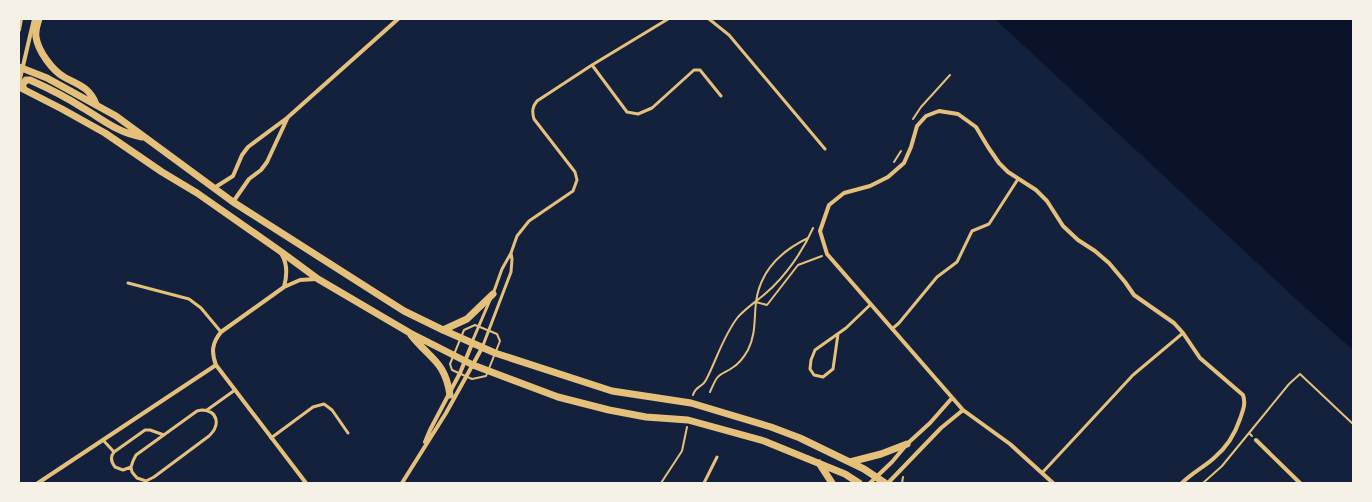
<svg xmlns="http://www.w3.org/2000/svg" width="1372" height="502" viewBox="0 0 1372 502" font-family="'Golos Text',sans-serif">
<style>
.water{fill:#0b132b}
.lines{fill:none;stroke-linecap:round;stroke-linejoin:round}
.path{stroke:#e5c07b;stroke-width:2}
.service{stroke:#e5c07b;stroke-width:3}
.minor{stroke:#e5c07b;stroke-width:4}
.tertiary{stroke:#e5c07b;stroke-width:7}
</style>
<rect width="100%" height="100%" fill="#14213d"/>
<path class="water" d="M995 19H1353V350L1298 301Z"/>
<g class="lines">
<path class="path" d="M913 119 921 107 950 75
M894 162 901 151
M756 302 767 305 798 265 822 256
M475 325 497 334 500 341 486 376 472 379 452 370 450 364 464 330Z
M710 392C712 388 714 382 717 378 720 373 727 372 732 368 739 364 744 357 748 350 756 334 754 319 756 302 760 271 781 251 808 238
M693 395C696 385 702 388 706 380 717 359 723 336 738 317 746 308 757 301 766 293 785 277 803 251 813 228
M1249 433 1289 384 1300 374 1353 424
M661 483 682 451 687 427
M902 483 903 477
M1203 483 1222 466 1249 433 1252 436"/>
<path class="service" d="M709 19 729 35 825 149
M592 65 627 112 638 114 652 108 694 70H700L721 96
M128 283 189 299 201 308 221 332
M493 294 502 269 511 253 517 236 529 221 573 191 577 180 575 172 534 119C532 112 532 107 537 101L592 65 668 19
M892 329 899 323 937 277 957 262 972 231 989 224 1018 179
M838 334 833 369 823 377 814 375 810 369 811 360 815 350 846 328 870 305
M472 342 490 300
M482 348 511 272 512 259 511 253
M202 410C219 411 220 426 209 436L154 477 146 481 137 478 132 472 131 467 133 461 136 455 197 411Z
M207 410 235 390
M271 438 313 407 324 404 332 410 348 433
M103 440 114 452
M131 467 123 470 115 467C111 462 110 457 114 452L145 430H150L164 435
M1042 473 1133 375 1183 333
M704 483 717 457"/>
<path class="minor" d="M19 30 21 19
M19 83 34 19
M214 188 233 176 242 155 248 147 287 118 398 19
M233 202 249 179 261 170 267 162 287 119
M282 255C288 265 287 276 284 287
M1256 440 1300 483
M425 442 430 430 460 373 472 344
M38 483 216 365
M306 483 216 365C211 352 212 343 221 332L284 287 300 280 316 279
M402 483 446 413 482 348
M870 483 892 462 907 444 930 423 952 398
M888 483 941 428 963 410
M1053 483 1010 444 963 410 827 254 820 231 829 205 844 193 870 186 888 177 904 163 911 147 917 126 926 116 939 111 958 114 976 127 988 147 999 163 1008 172 1036 190 1047 201 1063 226 1078 240 1095 251 1109 263 1125 282 1134 295 1174 323 1183 333 1200 358 1243 395C1246 404 1243 410 1240 419 1235 434 1226 448 1214 458 1204 467 1192 473 1182 483"/>
<path class="tertiary" d="M39 19C37 25 35 31 36 37 38 51 52 70 64 77 79 85 89 87 96 104
M19 67 47 78 116 116 233 202 404 311 443 330 495 353 612 391 691 403 771 427 800 438 864 469 885 483
M19 87 62 109 105 133 162 172 197 193 280 251 318 279 410 333 473 365 558 397 609 410 646 417 688 420 764 441 845 474 859 483
M24 89 22 85 26 80H30C48 88 66 97 83 108 102 119 118 133 142 137
M443 330 467 319 493 294
M411 335C430 359 445 361 450 395
M850 462 881 454 907 444
M819 463 832 483"/>
</g>
<rect width="1372" height="502" fill="none" stroke="#f6f1e7" stroke-width="40"/>
</svg>
